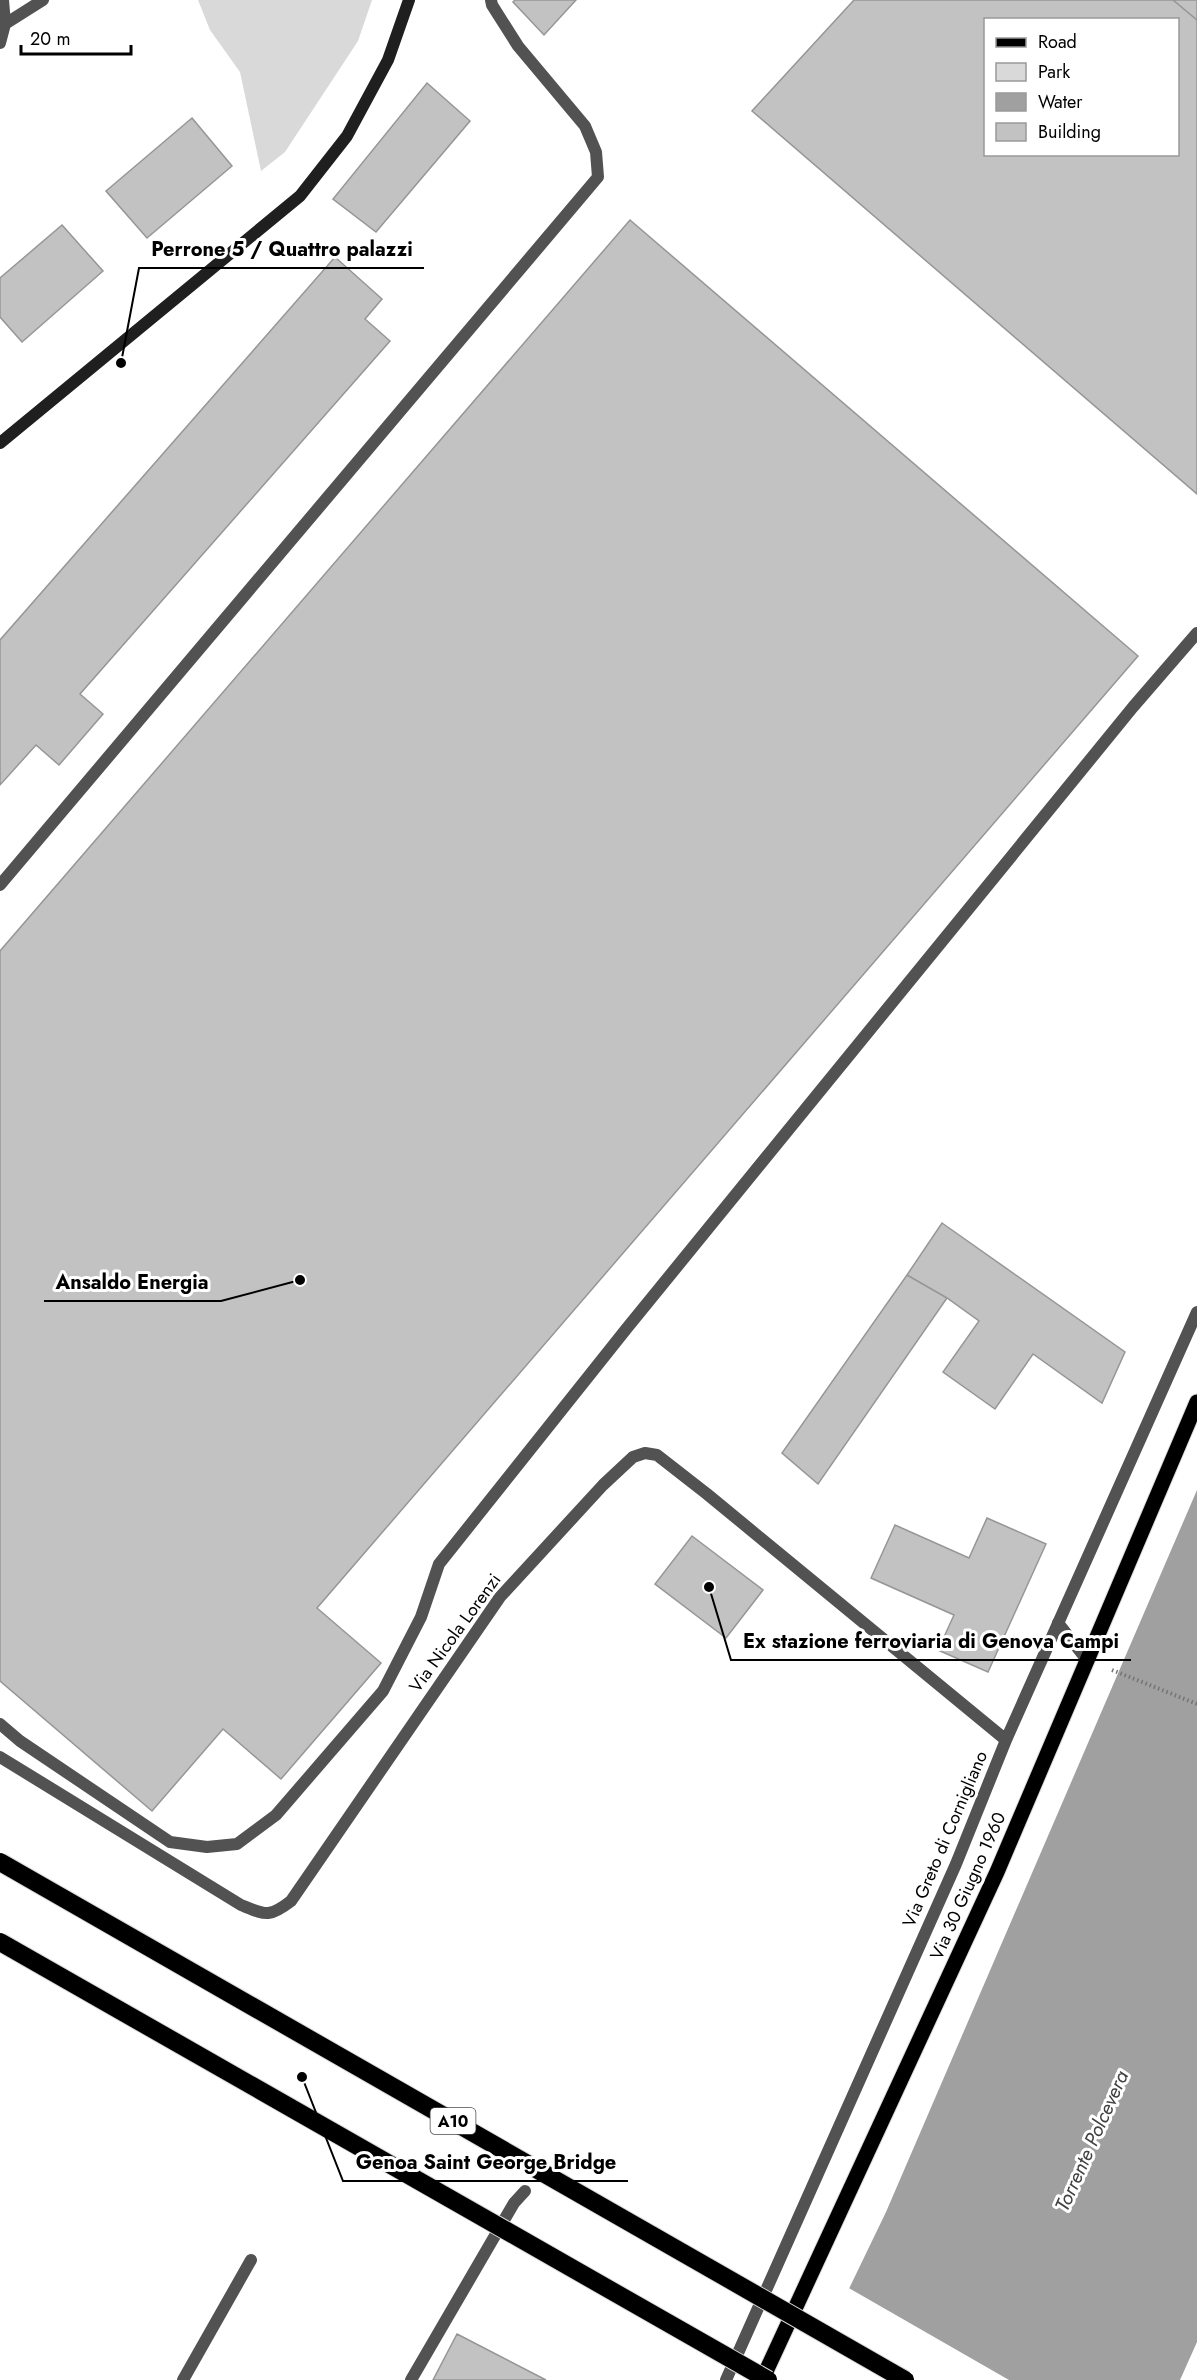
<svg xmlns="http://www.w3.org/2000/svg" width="1197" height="2380" viewBox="0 0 1197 2380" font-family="Jost,sans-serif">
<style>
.green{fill:#d9d9d9}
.water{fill:#a0a0a0}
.pier{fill:#fff}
.building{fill:#c2c2c2;stroke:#969696;stroke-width:1.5;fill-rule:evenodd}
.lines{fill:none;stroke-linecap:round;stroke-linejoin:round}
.primary-casing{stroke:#dbdbdb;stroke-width:17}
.path{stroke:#747474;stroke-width:4;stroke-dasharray:1.5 3;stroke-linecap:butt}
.service{stroke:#525252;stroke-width:12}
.pedestrian{stroke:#525252;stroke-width:12}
.secondary{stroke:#1f1f1f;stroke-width:12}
.primary{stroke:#000;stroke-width:15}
.motorway-bridge-casing{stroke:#dbdbdb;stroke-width:20;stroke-linecap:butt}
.motorway-bridge{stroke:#000;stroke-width:18}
.labels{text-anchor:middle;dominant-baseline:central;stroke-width:6;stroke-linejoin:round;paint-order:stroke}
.shield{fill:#fff;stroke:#4c4c4c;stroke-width:1.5}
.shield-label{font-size:16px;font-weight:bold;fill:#000}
.street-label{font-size:18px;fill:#000;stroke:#fff}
.water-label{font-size:20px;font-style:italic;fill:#414141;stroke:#fff}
.leader{fill:none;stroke:#000;stroke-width:2}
.callout-dot{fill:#000;stroke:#fff;stroke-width:2}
.callout-label{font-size:20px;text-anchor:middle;font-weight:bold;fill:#000;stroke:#fff;stroke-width:6;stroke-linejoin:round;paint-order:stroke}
</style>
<rect width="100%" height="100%" fill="#fff"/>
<path class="green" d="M198 0H372L358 41 285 152 261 171 240 72 210 30Z"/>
<path class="water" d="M1197 1490V2342L1180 2380H805L886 2212Z"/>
<path class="pier" d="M847 2287 1009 2380H802Z"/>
<path class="building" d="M515 0H576L544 35 513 2Z
M854 0H1173L1197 20V494L752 111ZM986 20H1178V154H986Z
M1173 0H1197V20Z
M427 83 470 121 376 232 333 199Z
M192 118 232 166 147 238 106 191Z
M630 220 1138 656 317 1608 381 1663 281 1779 223 1729 152 1811 0 1681V951Z
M62 225 103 271 22 342 0 317V278Z
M335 257 382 299 365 319 390 341 80 694 103 714 59 765 36 745 0 785V640Z
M942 1223 1125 1352 1102 1403 1033 1354 995 1409 943 1372 979 1321 947 1298 907 1275Z
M907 1275 947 1298 818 1484 782 1453Z
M987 1518 1046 1544 988 1672 938 1650 954 1615 871 1578 895 1525 969 1558Z
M692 1536 763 1590 726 1638 655 1584Z
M457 2334 546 2380H433Z"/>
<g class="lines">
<g class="primary-casing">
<path id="primary" d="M762 2380 997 1872 1197 1402"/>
</g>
<path class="path" d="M1112 1670 1197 1704"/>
<path class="service" d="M5 24 43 0
M0 43 5 24 3 0
M0 885 598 177 596 152 585 126 518 46 492 5 491 0
M0 1724 20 1741 170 1842 207 1847 237 1844 276 1815 383 1691 421 1617 439 1564 627 1328 1133 707 1197 633
M0 1757 241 1905C266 1915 269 1918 291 1901L500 1597 603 1485 633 1457 645 1453 657 1455 707 1494 1006 1740
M183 2380 251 2260
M411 2380 514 2203 525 2191
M726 2380 956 1864 1006 1740 1197 1312"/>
<path class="pedestrian" d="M1058 1623 1087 1660"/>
<path class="secondary" d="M0 443 300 196 347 136 388 60 409 0"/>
<use href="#primary" class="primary"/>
<g class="motorway-bridge-casing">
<path id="motorway-bridge" d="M0 1862 905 2380
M0 1942 768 2380"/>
</g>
<use href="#motorway-bridge" class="motorway-bridge"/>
</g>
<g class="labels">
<rect class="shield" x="430.5" y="2108" width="45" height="26" rx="4.5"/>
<g class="shield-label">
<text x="453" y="2121">A10</text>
</g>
<g class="street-label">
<text transform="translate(455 1633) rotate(-54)">Via Nicola Lorenzi</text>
<text transform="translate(945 1839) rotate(-67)">Via Greto di Cornigliano</text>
<text transform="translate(968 1886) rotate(-66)">Via 30 Giugno 1960</text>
</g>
<g class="water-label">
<text transform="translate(1092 2141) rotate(-66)">Torrente Polcevera</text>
</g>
</g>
<path class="leader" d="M121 363L139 268H424M300 1280L221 1301H44M709 1587L731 1660H1131M302 2077L343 2181H628"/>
<g class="callout-dot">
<circle cx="121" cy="363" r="6"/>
<circle cx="300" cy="1280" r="6"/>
<circle cx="709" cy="1587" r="6"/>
<circle cx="302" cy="2077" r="6"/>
</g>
<g class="callout-label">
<text x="282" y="256">Perrone 5 / Quattro palazzi</text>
<text x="132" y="1289">Ansaldo Energia</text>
<text x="931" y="1648">Ex stazione ferroviaria di Genova Campi</text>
<text x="486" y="2169">Genoa Saint George Bridge</text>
</g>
<rect x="984" y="18" width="195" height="138" fill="#ffffff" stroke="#999999" stroke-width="1.5"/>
<rect x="996" y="38" width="30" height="9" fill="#000000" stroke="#999999" stroke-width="1.5"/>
<text x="1038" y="48" font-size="18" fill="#000000">Road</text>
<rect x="996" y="63" width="30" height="18" fill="#d9d9d9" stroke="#999999" stroke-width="1.5"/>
<text x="1038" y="78" font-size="18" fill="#000000">Park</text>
<rect x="996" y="93" width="30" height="18" fill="#a0a0a0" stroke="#999999" stroke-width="1.5"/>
<text x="1038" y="108" font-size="18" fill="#000000">Water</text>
<rect x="996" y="123" width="30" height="18" fill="#c2c2c2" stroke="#999999" stroke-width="1.5"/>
<text x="1038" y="138" font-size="18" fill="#000000">Building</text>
<path d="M21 45v9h110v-9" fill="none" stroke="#000000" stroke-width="3"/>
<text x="30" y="45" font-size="18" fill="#000000" stroke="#ffffff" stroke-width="4.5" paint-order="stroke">20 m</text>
</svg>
